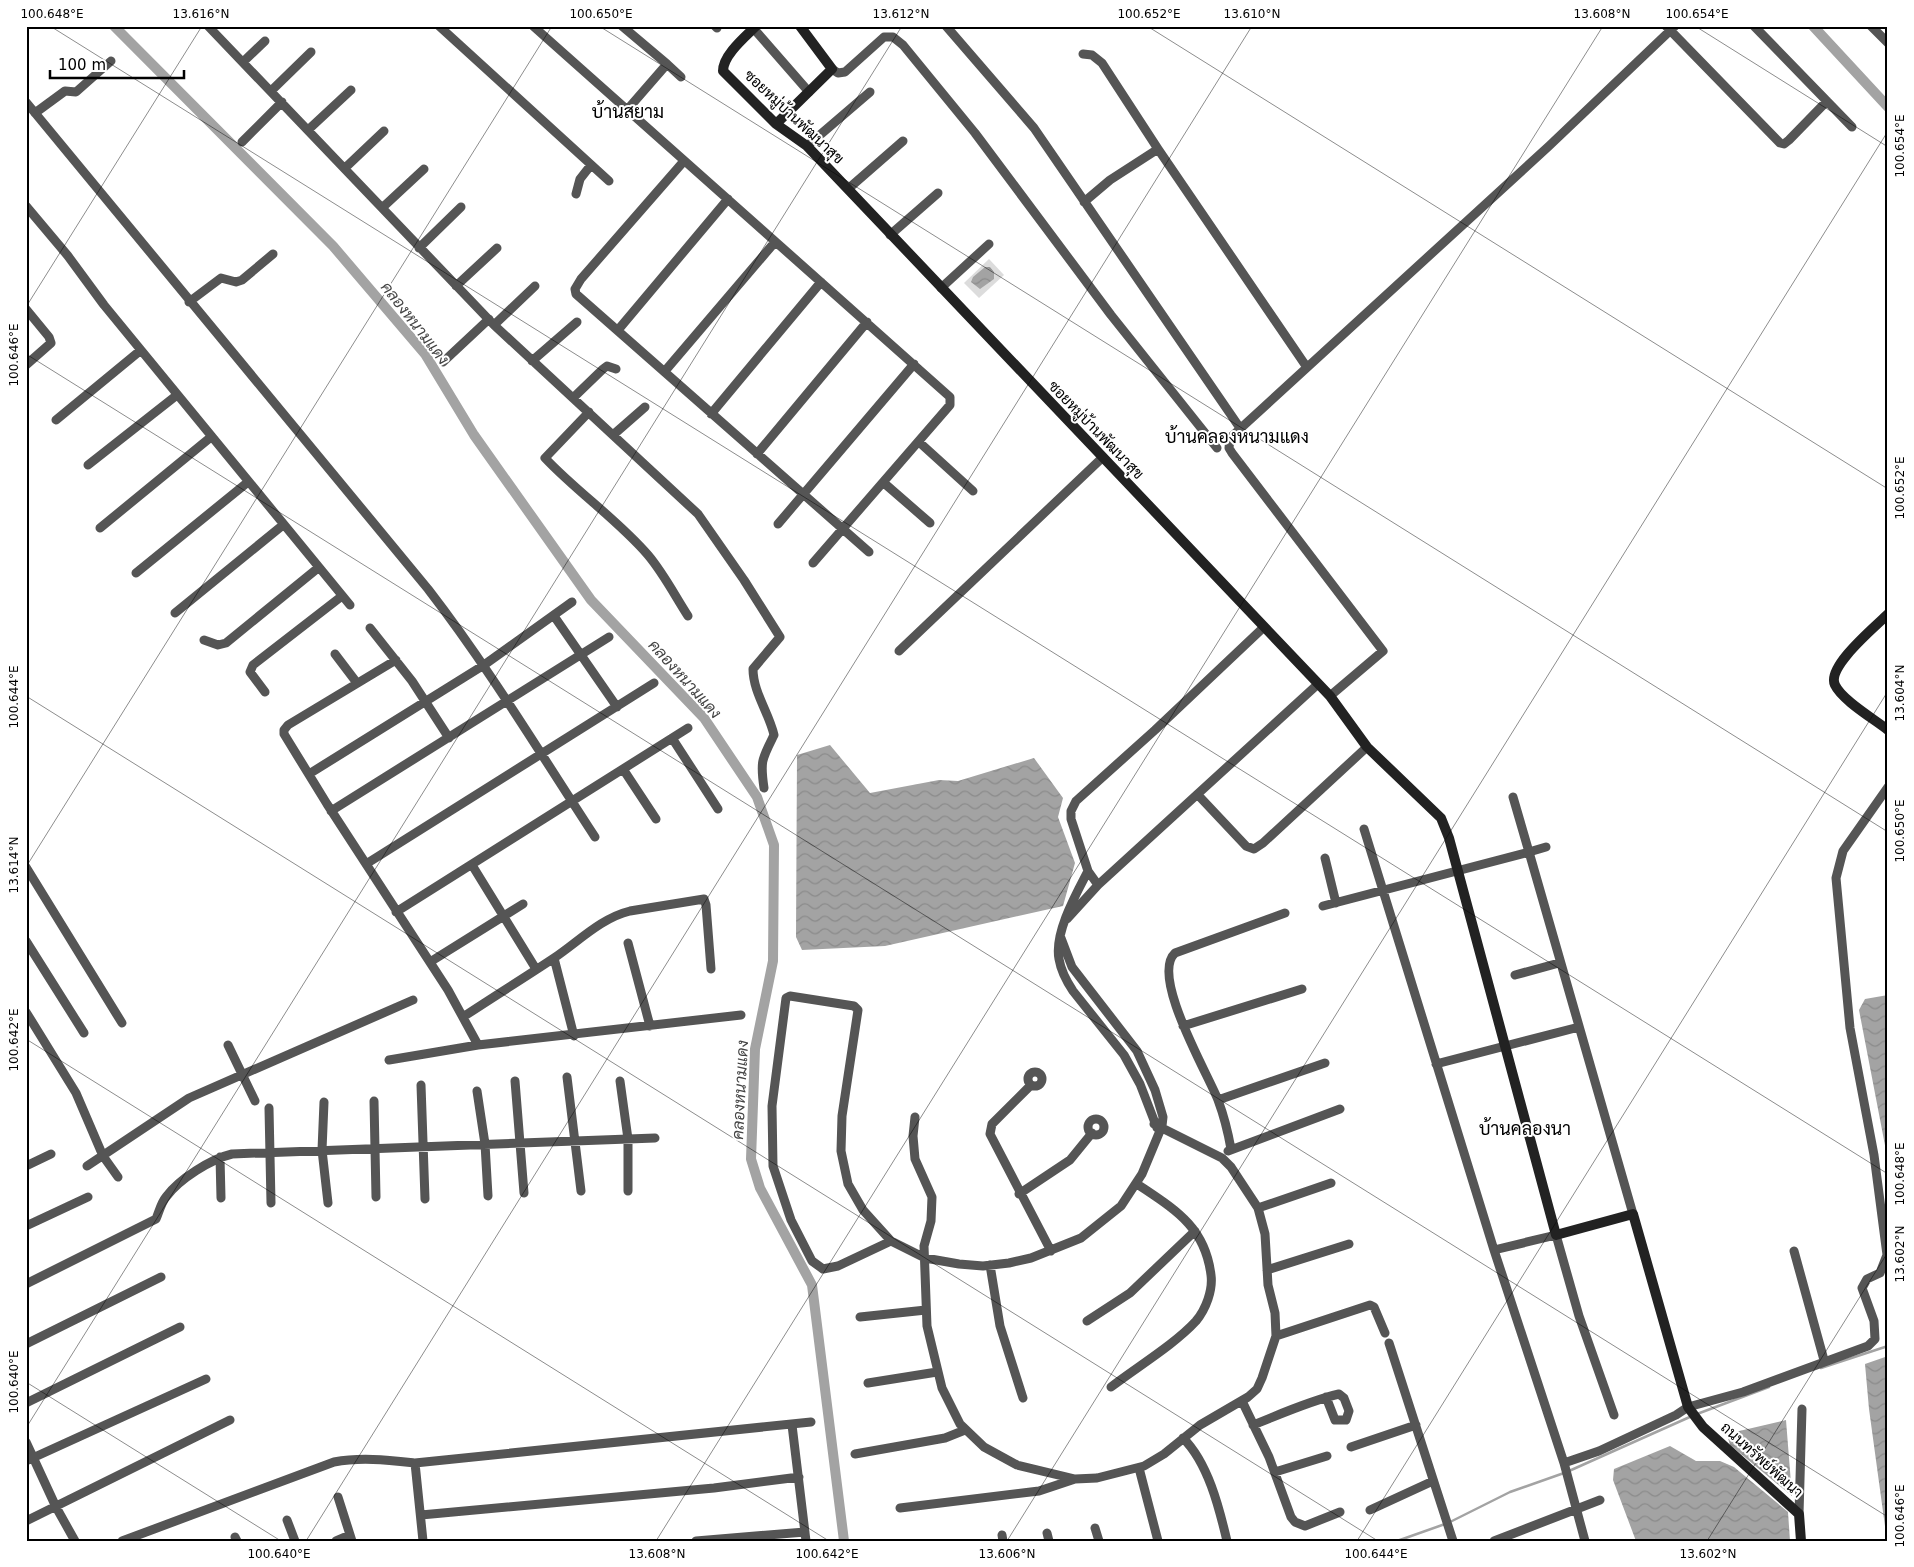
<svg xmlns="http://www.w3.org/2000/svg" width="1914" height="1567" viewBox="0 0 1914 1567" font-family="'DejaVu Sans',Sarabun,sans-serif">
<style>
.park{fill:#dcdcdc}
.water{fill:url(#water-waves)}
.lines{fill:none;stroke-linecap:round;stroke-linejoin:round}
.stream{stroke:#a3a3a3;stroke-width:2.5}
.canal{stroke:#a3a3a3;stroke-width:10}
.street{stroke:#555;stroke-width:9}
.secondary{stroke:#222;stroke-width:10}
.ticks{fill:none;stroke:#000;stroke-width:1;stroke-opacity:0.45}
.labels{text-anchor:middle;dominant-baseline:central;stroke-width:4;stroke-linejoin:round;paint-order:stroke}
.street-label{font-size:15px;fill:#000;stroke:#fff}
.water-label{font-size:16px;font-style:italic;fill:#444;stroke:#fff}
.quarter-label{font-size:18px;fill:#000;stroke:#fff}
.neatline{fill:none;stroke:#000;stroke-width:2}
.ticks-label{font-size:12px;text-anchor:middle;fill:#000}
</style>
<defs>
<pattern id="water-waves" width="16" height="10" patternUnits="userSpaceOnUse" patternTransform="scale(1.25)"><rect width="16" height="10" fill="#a3a3a3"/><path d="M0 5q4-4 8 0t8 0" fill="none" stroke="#8b8b8b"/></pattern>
</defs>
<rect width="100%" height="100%" fill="#fff"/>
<path class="park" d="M989 259 1004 275 979 298 964 283Z"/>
<path class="water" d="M985 267H990L994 272V279L980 289 971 282 973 277Z
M830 745 870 793 939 780 958 781 1034 758 1063 798 1058 817 1075 863 1063 906 885 946 802 950 796 937 797 755Z
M1888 995V1161L1859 1010 1865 999Z
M1888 1356V1541H1887L1869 1409 1865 1364Z
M1786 1420 1792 1496 1730 1445 1728 1438 1735 1432Z
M1670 1446 1696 1461H1720L1734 1467 1788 1512 1790 1541H1636L1613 1480 1614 1469Z"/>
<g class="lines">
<path class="stream" d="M1821 1368 1888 1346
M1697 1414 1769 1387
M1569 1471 1692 1416
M1450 1522 1510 1492 1564 1473
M1397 1541 1445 1524"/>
<path class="canal" d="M114 26 333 246 425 354 474 435 591 600 704 718 757 797 774 845 773 961 755 1049 751 1159 760 1188 812 1285 844 1541
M1813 26 1888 107"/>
<path class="street" d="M208 26 494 325 698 514 744 580 780 637 753 669C753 692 769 713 774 735 762 759 760 761 764 788
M439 26 609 181
M533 26 950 397V405L813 563
M622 26 667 64 627 110
M715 26 717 28
M946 26 1034 128 1240 428
M1666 26 1780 143 1784 144 1789 140 1827 101
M1754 26 1852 127
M1871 26 1888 43
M754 29 809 92
M1083 54 1092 55 1102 63 1158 149 1306 366
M243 62 265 41
M667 64 681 77
M832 69 838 73 845 72 884 37H893L903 45 975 133 1111 315 1217 448
M271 91 311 52
M26 102 428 589C489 668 540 753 595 837
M35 113 65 91 76 92 111 61
M308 130 351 90
M242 142 282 102
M807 146 870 92
M684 161 581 279 575 289 576 294 869 552
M345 168 384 131
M848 189 903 141
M576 194 580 179 591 165
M1084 202 1110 180 1158 149
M26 206 68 256 104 305 350 605
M382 208 424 169
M890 235 938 193
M419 248 461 207
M456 286 497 248
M941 288 989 244
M189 302 221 278 236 282 242 280 273 254
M26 309 49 337 51 343 26 365
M494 325 535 286
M618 330 728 199
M532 361 577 322
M443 362 489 319
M665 371 775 242
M573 398 603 369 607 366 616 369
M589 412 545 458C577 492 618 520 648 555 664 574 675 596 688 616
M711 414 821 282
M56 420 141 350
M613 435 645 407
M919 442 973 491
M757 454 867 322
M88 465 177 395
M884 483 930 523
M778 524 914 364
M100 528 211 437
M136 573 248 482
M175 613 283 525
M554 616 617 707
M370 628 412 681 449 738
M204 640 218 645 226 643 318 568
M899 651 1102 458
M335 654 357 683
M396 660 288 725 284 730V734L327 804 448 990 478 1045
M265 692 250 672 253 665 342 596
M1330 696 1383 651 1232 453 1229 448 1230 438 1549 146 1675 26
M672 738 718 809
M623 769 656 819
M309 774 484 665 572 602
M1198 795 1246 846 1254 849 1263 843 1367 747
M1513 797 1529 852 1546 847
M331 811 609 637
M1364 829 1494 1250 1564 1463 1585 1541
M1325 858 1336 903
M366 864 654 683
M472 865 536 969
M26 867 122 1023
M1088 871C1076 894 1054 933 1059 959 1061 971 1067 982 1073 991L1124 1055 1140 1084 1157 1128
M1098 885 1318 684
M1323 906 1529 852 1633 1214
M396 912 688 728
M1067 919 1098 885 1088 871 1071 819V811L1076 801 1155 730 1264 627
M26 941 84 1033
M628 943 650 1026
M554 958 574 1036
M430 962 523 904
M1515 975 1559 963
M26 1012 76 1093 103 1156 118 1177
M463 1017C493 997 524 978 554 958 578 942 601 918 630 911L704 899 706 905 711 969
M1183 1026 1302 989
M228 1045 255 1101
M389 1060 478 1045 741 1015
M1436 1064 1579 1027
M1028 1079a7 7 0 1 1 14 0a7 7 0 1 1-14 0Z
M567 1077 581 1191
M515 1081 524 1193
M620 1081 628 1139V1191
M421 1085 425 1199
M1031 1085 992 1124 990 1134 1051 1251
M477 1091 485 1144 488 1196
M1218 1100 1325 1063
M374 1101 376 1197
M324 1102 322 1150 328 1203
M269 1108 271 1203
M915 1117 913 1136 915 1159 932 1197 931 1221 924 1246 927 1326 942 1388 960 1424 984 1447 1017 1465 1075 1479 1097 1478 1144 1466 1164 1454 1200 1425 1248 1397 1257 1389 1262 1378 1276 1336 1275 1313 1268 1285 1265 1234 1258 1208 1231 1167 1222 1158 1154 1124
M1088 1127a8 8 0 1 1 16 0a8 8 0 1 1-16 0Z
M1231 1149C1228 1132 1224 1116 1218 1100 1208 1074 1150 976 1175 953L1285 913
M1228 1151 1340 1109
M220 1157 221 1198
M26 1166 51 1154
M87 1166 189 1098 413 1000
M1019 1194 1070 1160 1092 1133
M1258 1208 1331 1183
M26 1226 88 1197
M891 1241 838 1266 823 1269 812 1261 791 1220 773 1166 772 1106 786 998 790 996 854 1006 858 1010 842 1116 841 1151 848 1184 863 1210 891 1241 925 1258 959 1264 983 1266 1009 1263 1031 1258 1081 1238 1121 1206 1142 1174 1162 1126 1163 1117 1155 1090 1137 1051 1072 967 1061 938
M1494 1250 1556 1235 1579 1316 1614 1415
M1794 1251 1824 1360
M990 1265 1000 1326 1023 1398
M1267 1270 1349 1244
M26 1284 156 1219C159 1212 161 1203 166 1197 179 1179 211 1159 232 1154L655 1138
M860 1317 926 1310
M1087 1321 1130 1293 1195 1231
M1276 1336 1370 1305 1374 1307 1385 1333
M1389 1343 1453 1541
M26 1344 161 1277
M868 1383 937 1372
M1111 1387C1137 1367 1175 1344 1196 1321 1206 1309 1213 1290 1211 1275 1205 1226 1174 1209 1137 1184
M1242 1401 1269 1457 1291 1517 1295 1522 1305 1526 1340 1512
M26 1403 180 1327
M792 1425 806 1541
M1253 1425C1281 1414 1309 1401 1339 1394L1344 1398 1349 1411 1346 1420H1335L1326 1397
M1183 1438C1208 1463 1219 1507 1227 1541
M26 1442 56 1507 75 1541
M1351 1447 1416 1425
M855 1454 945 1438 965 1430
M26 1461 206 1379
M415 1463 423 1541
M1564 1463 1599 1451 1676 1415 1688 1407 1743 1392 1868 1346 1875 1339 1874 1321 1862 1288 1867 1279 1880 1273 1887 1255 1874 1155 1850 1028 1836 878 1843 851 1888 787
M1139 1468 1158 1541
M1275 1472 1327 1456
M338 1497 352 1541
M900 1508 1039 1491 1075 1479
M1370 1510 1433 1481
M1799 1514 1802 1409
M421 1515 714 1488 799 1477
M287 1520 295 1541
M26 1521 230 1420
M1095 1528 1099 1541
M1047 1533 1049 1541
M1002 1535 1003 1541
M235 1537 237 1541
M122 1541 334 1462C361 1457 387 1460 415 1463L811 1422
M336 1541 350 1535
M696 1541 805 1532
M1494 1541 1600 1500"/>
<path class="secondary" d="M756 26C745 37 723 55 723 71L776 124 807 146 1330 696 1367 747 1441 818 1449 838 1556 1235 1633 1214 1688 1407 1703 1427 1799 1514 1801 1541
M776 124 832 69 800 26
M1888 614C1875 627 1826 667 1835 685 1842 700 1874 719 1888 730"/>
</g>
<path class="ticks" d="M50 26 1888 1174M599 26 1888 832M1147 26 1888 489M1695 26 1888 147M26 307 202 26M26 354 1888 1517M26 696 1378 1541M26 867 552 26M26 1039 829 1541M26 1382 281 1541M26 1428 902 26M306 1541 1252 26M656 1541 1603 26M1007 1541 1888 131M1357 1541 1888 691M1707 1541 1888 1252"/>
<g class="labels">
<g class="street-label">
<text transform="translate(794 117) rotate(43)">ซอยหมู่บ้านพัฒนาสุข</text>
<text transform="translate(1096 430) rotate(46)">ซอยหมู่บ้านพัฒนาสุข</text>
<text transform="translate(1762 1460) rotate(42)">ถนนทรัพย์พัฒนา</text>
</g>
<g class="water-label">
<text transform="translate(415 323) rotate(52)">คลองหนามแดง</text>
<text transform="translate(685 679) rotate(48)">คลองหนามแดง</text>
<text transform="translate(740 1090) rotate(-87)">คลองหนามแดง</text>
</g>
<g class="quarter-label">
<text x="628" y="111">บ้านสยาม</text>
<text x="1237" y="436">บ้านคลองหนามแดง</text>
<text x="1525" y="1128">บ้านคลองนา</text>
</g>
</g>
<rect width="1914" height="1567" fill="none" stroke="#ffffff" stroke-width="55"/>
<path d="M50 70v8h134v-8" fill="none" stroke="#000000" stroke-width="2.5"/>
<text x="58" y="70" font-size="15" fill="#000000" stroke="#ffffff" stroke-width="4" paint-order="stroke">100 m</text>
<rect x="28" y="28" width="1858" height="1512" class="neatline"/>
<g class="ticks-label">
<text x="52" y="18">100.648°E</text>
<text x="201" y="18">13.616°N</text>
<text x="601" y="18">100.650°E</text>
<text x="901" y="18">13.612°N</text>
<text x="1149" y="18">100.652°E</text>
<text x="1252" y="18">13.610°N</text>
<text x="1602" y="18">13.608°N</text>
<text x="1697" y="18">100.654°E</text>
<text transform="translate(1900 146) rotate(-90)" y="4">100.654°E</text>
<text transform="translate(14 355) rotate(-90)" y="4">100.646°E</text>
<text transform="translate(1900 488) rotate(-90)" y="4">100.652°E</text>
<text transform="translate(1900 693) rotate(-90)" y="4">13.604°N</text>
<text transform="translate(14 697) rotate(-90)" y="4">100.644°E</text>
<text transform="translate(1900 831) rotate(-90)" y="4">100.650°E</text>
<text transform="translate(14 865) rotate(-90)" y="4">13.614°N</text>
<text transform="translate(14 1040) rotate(-90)" y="4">100.642°E</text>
<text transform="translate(1900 1174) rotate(-90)" y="4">100.648°E</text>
<text transform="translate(1900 1254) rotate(-90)" y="4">13.602°N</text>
<text transform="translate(14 1382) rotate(-90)" y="4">100.640°E</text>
<text transform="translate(1900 1516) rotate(-90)" y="4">100.646°E</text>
<text x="279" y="1558">100.640°E</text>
<text x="657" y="1558">13.608°N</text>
<text x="827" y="1558">100.642°E</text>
<text x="1007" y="1558">13.606°N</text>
<text x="1376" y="1558">100.644°E</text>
<text x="1708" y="1558">13.602°N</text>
</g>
</svg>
